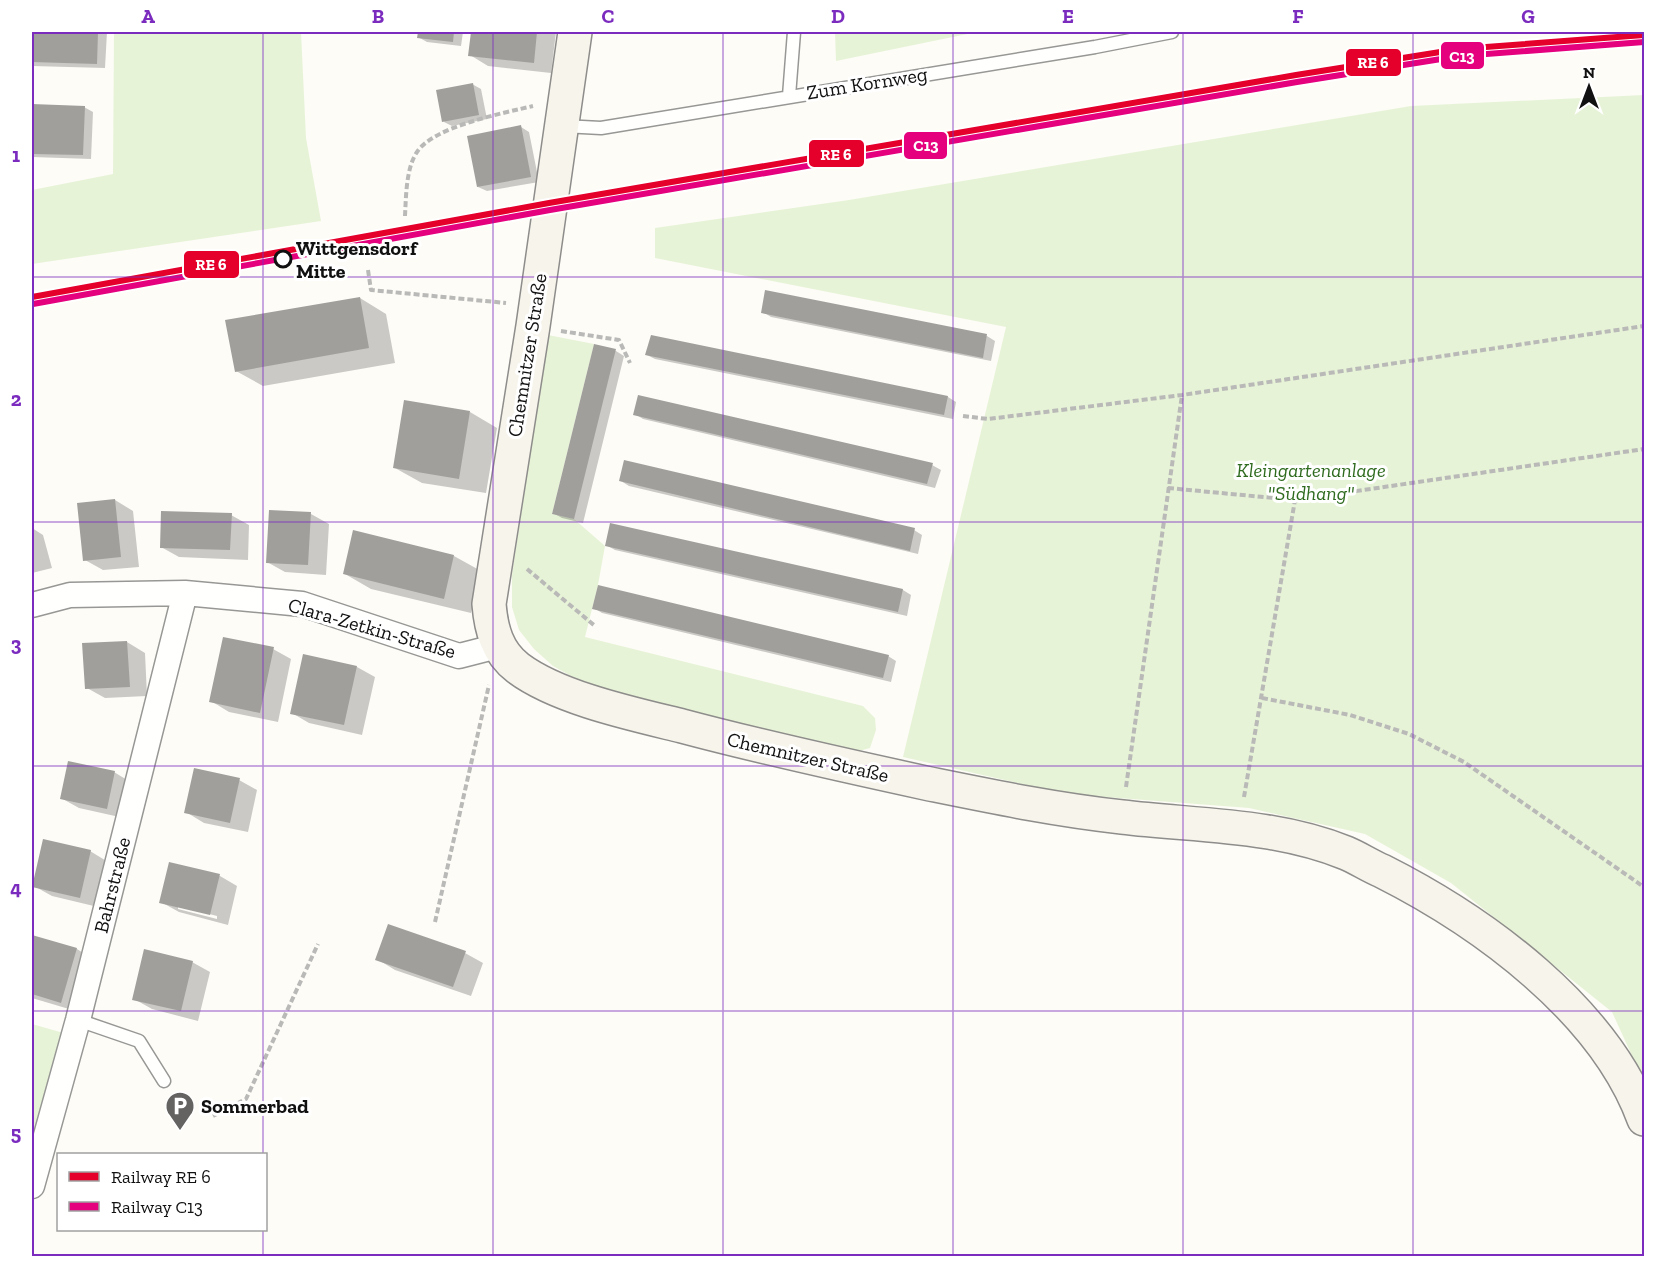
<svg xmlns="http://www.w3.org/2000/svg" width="1676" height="1288" viewBox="0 0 1676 1288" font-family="'Zilla Slab',serif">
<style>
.green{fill:#e7f3d7}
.shadow{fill:#0003;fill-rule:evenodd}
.building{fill:#a19f9c}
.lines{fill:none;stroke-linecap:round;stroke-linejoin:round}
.lane-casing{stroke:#979795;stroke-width:15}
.street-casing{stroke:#979795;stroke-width:27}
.secondary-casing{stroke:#8e8d8b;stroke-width:36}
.path{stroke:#b9b9b8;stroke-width:4;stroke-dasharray:6 3;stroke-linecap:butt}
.lane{stroke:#fffffe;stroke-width:12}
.street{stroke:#fffffe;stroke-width:24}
.secondary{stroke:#f6f4eb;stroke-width:33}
.rail-1-casing{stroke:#fff;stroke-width:10}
.rail-2-casing{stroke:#fff;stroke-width:10}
.rail-1{stroke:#e4002b;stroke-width:6}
.rail-2{stroke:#e5007d;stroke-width:6}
.grid{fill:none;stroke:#7b2cbf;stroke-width:1.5;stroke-opacity:0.55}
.stop-dot{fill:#fff;stroke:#111;stroke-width:3}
.labels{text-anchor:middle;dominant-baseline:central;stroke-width:6;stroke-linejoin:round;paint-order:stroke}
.street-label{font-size:20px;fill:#111;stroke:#fff}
.stop-label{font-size:20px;font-weight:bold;fill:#111;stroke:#fff;text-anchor:start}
.park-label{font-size:20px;font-style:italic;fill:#2f6b1f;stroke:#fff}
.poi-label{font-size:20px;font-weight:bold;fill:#111;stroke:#fff;text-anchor:start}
.line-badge{stroke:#fff;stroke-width:2}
.badge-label{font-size:16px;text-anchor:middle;font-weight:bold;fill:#fff}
.neatline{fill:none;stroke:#7b2cbf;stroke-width:2}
.grid-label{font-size:20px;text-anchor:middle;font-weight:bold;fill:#7b2cbf}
</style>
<rect width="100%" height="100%" fill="#fdfcf7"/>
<path class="green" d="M114 32H301L306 138 321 221 32 264V190L113 174Z
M835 32H977L836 61Z
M1644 95V1082L1612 1012 1451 883 1365 834 1249 808 1066 794 903 757 1006 327 655 258V228L849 200 1411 106Z
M548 335 594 344 552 514 574 519 605 546 598 585 585 637 863 706 875 718 876 730 870 748 859 751 705 718 589 686 553 666 534 649 519 630 512 607V575Z
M32 1024 74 1036 32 1147Z"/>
<path class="shadow" d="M32 32H107L105 68 32 66Z
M419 32H463L461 46 427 42 418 37Z
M472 32H556L551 73 488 66 470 55Z
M472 84 481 89 487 119 452 126 444 122Z
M32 105 84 107 93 112 91 159 32 157Z
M521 127 529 132 539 182 487 191 478 187Z
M767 292 987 336 995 341 991 361 771 317 763 312Z
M360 298 386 314 395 363 263 386 236 371Z
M652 337 948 397 956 402 953 419 655 359 647 355Z
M595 346 616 351 624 356 583 523 562 518 553 513Z
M470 412 497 428 486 493 422 483 395 468Z
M635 414 932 465 941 470 935 488 643 419Z
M621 481 914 530 922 535 918 554 629 486Z
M115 500 133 511 139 567 103 570 85 560Z
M311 514 329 524 326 575 285 572 267 562Z
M231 515 249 525 248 560 179 557 161 547Z
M32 528 43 535 52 568 32 573Z
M606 545 903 590 911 595 907 616 615 550Z
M454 556 481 571 471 613 371 589 345 574Z
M594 608 888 656 896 661 891 682 602 613Z
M127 642 145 653 147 696 105 698 87 688Z
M273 649 291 659 278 722 229 712 211 701Z
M304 655 357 667 375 677 362 735 309 723 292 713Z
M114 772 132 783 124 818 79 808 61 798Z
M239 780 257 790 248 832 204 823 186 812Z
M90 851 108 862 98 907 52 896 34 886Z
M170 863 220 876 237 886 228 925 179 912 161 902ZM178 906 217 916V919L178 909Z
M32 936 77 949 94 960 79 1012 32 998Z
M465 953 483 963 471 996 395 970 377 959Z
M192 962 210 972 198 1021 152 1009 134 999Z"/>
<path class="building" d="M32 32H98L97 64 32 62Z
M418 32H454L453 42 417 38Z
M471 32H537L534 63 468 56Z
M473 83 479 115 442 122 436 90Z
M32 104 85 106 83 155 32 154Z
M521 125 531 177 477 187 467 136Z
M765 290 987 334 983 358 761 313Z
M360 297 369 348 235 372 225 320Z
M651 335 948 396 944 415 645 355Z
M594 344 616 349 574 519 552 514Z
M638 395 933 463 927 484 633 415Z
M404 400 470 411 459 479 393 468Z
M624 460 915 528 910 551 619 481Z
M115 499 121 557 83 561 77 503Z
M269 510 311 512 308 565 266 563Z
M161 511 232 513 230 550 160 548Z
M610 523 903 589 898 612 605 546Z
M353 530 454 555 444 599 343 574Z
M598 585 889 655 883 678 592 609Z
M223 637 274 647 260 713 209 702Z
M127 641 130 687 85 689 82 643Z
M303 654 357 666 344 725 290 714Z
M68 761 115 771 107 809 60 799Z
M194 768 240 778 230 823 184 813Z
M43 839 91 850 80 898 32 887Z
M169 862 220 874 210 915 159 903Z
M388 924 466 951 453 987 375 960Z
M32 935 77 948 61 1003 32 994Z
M144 949 193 961 181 1011 132 1000Z"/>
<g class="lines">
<g class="lane-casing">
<path id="lane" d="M789 96 794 32
M563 126 601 128 1095 47 1172 32
M78 1020 139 1041 164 1081"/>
</g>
<g class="street-casing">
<path id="street" d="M32 605 70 595 185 593 302 604 459 656 498 646
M32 1186 78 1020 185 593"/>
</g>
<g class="secondary-casing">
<path id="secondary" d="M575 32 533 326 489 604C491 629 497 652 518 668 558 698 633 714 682 726 764 748 847 766 930 784 994 797 1057 810 1122 817 1197 826 1274 824 1346 853 1358 858 1370 866 1382 871 1483 922 1604 1010 1644 1119"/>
</g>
<path class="path" d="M405 216C406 197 406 168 417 152 434 126 504 113 533 106
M368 270 371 290 506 303
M561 331 619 340 630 363
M963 416 988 419 1182 395 1644 326
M1168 488 1295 500 1644 449
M527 569 595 626
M1262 698 1350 715 1409 734 1464 762 1644 887
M1126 787 1182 395
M1244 797 1295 500
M435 922 489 685
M213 1116 246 1099 318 944"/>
<use href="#lane" class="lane"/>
<use href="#street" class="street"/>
<use href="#secondary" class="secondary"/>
<g class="rail-1-casing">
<path id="rail-1" d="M32 297 549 203 1296 75 1459 49 1644 35"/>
</g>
<g class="rail-2-casing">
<path id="rail-2" d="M33 304 550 210 1297 82 1460 56 1644 42"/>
</g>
<use href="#rail-1" class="rail-1"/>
<use href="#rail-2" class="rail-2"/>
</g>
<path class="grid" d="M263 32V1154M493 32V1256M723 32V1256M953 32V1256M1183 32V1256M1413 32V1256M32 277H1644M32 522H1644M32 766H1644M32 1011H1644M263 1230V1256"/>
<defs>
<g id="parking-pin" transform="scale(1.5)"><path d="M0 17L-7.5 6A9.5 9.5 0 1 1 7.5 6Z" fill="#646362" stroke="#fff"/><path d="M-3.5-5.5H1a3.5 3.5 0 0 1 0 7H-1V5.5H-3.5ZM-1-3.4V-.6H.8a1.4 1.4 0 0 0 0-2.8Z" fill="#fff"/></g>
</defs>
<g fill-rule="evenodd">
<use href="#parking-pin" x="180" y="1106"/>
</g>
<circle class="stop-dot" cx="283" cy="259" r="8"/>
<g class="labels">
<g class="street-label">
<text transform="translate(867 83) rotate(-9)">Zum Kornweg</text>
<text transform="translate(527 355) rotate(-81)">Chemnitzer Straße</text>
<text transform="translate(372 628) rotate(16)">Clara-Zetkin-Straße</text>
<text transform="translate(808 757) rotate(13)">Chemnitzer Straße</text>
<text transform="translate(112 885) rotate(-76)">Bahrstraße</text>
</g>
<g class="stop-label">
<text x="296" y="248">Wittgensdorf<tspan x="296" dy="23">Mitte</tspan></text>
</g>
<g class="park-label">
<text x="1311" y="470">Kleingartenanlage<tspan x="1311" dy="23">"Südhang"</tspan></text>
</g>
<g class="poi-label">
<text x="201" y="1106">Sommerbad</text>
</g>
</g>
<g class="line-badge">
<rect x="1440" y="41" width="45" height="29" rx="6" fill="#e5007d"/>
<rect x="1345" y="48" width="57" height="29" rx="6" fill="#e4002b"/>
<rect x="903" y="131" width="45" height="29" rx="6" fill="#e5007d"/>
<rect x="808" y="139" width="57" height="29" rx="6" fill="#e4002b"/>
<rect x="183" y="250" width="57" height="29" rx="6" fill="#e4002b"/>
</g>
<g class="badge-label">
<text x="1462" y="62">C13</text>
<text x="1373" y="68">RE 6</text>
<text x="926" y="151">C13</text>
<text x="836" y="160">RE 6</text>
<text x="211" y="270">RE 6</text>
</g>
<rect width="1676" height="1288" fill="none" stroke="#ffffff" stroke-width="66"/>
<rect x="57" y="1153" width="210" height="78" fill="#ffffff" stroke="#a0a0a0" stroke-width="1.5"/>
<rect x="69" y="1172" width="30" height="9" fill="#e4002b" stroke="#a0a0a0" stroke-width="1.5"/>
<text x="111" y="1183" font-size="18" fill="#111111">Railway RE 6</text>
<rect x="69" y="1202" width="30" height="9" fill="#e5007d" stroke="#a0a0a0" stroke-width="1.5"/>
<text x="111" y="1213" font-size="18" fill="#111111">Railway C13</text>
<g transform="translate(1589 87)" stroke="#ffffff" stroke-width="4.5" paint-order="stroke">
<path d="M0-4.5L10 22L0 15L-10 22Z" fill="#111111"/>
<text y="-9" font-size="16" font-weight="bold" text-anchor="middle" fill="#111111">N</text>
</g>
<rect x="33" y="33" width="1610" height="1222" class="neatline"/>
<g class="grid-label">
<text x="148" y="23">A</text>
<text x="378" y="23">B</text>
<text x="608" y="23">C</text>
<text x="838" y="23">D</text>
<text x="1068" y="23">E</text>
<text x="1298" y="23">F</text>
<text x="1528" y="23">G</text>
<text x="16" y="162">1</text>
<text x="16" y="406">2</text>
<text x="16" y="651">3</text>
<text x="16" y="895">4</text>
<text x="16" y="1140">5</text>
</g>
</svg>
